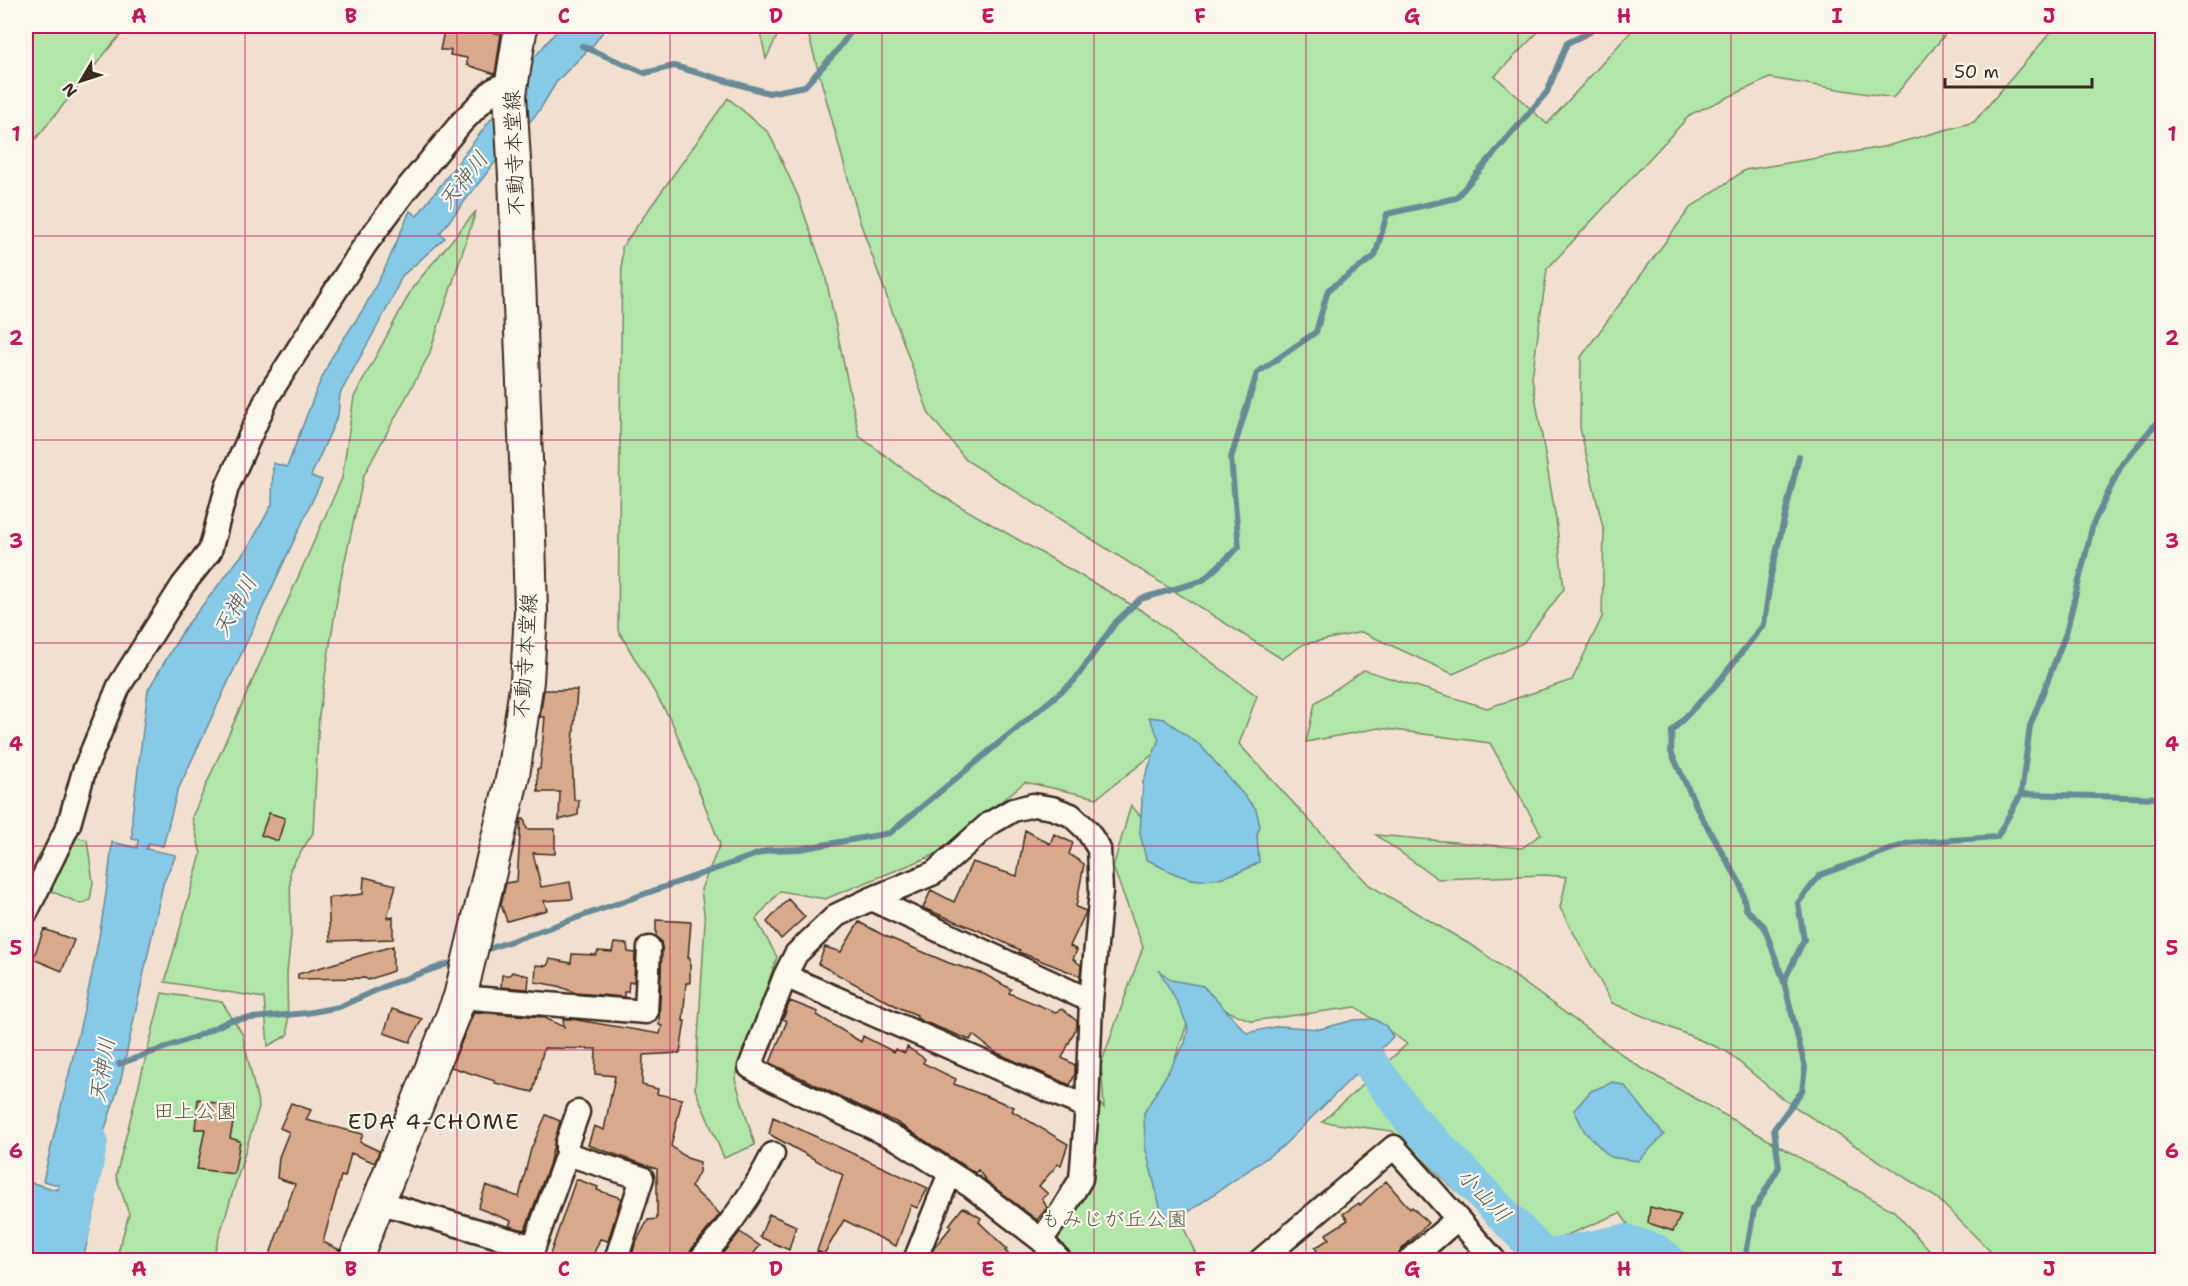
<svg xmlns="http://www.w3.org/2000/svg" width="2188" height="1286" viewBox="0 0 2188 1286" font-family="'Shantell Sans','Klee One',sans-serif">
<style>
.green{fill:#b0e6a8;stroke:#768863;stroke-width:1.5}
.water{fill:#86cae7;stroke:#688a97;stroke-width:1.5}
.lines{fill:none;stroke-linecap:round;stroke-linejoin:round}
.stream{stroke:#688a97;stroke-width:6}
.river{stroke:#86cae7;stroke-width:36}
.building{fill:#d9a98c;stroke:#3b2a1e;stroke-width:1.5}
.minor-casing{stroke:#3b2a1e;stroke-width:27}
.secondary-casing{stroke:#3b2a1e;stroke-width:36}
.minor{stroke:#fbf7ec;stroke-width:22}
.secondary{stroke:#fbf7ec;stroke-width:32}
.grid{fill:none;stroke:#c2185b;stroke-width:1.5;stroke-opacity:0.55}
.labels{text-anchor:middle;dominant-baseline:central;stroke-width:4.5;stroke-linejoin:round;paint-order:stroke}
.street-label{font-size:21px;fill:#3b2a1e;stroke:#fbf7ec}
.park-label{font-size:21px;fill:#585940;stroke:#fbf7ec}
.water-label{font-size:22px;font-style:italic;fill:#525a5a;stroke:#fbf7ec}
.neighbourhood-label{font-size:22px;letter-spacing:1.5px;fill:#3b2a1e;stroke:#fbf7ec}
.neatline{fill:none;stroke:#c2185b;stroke-width:2}
.grid-label{font-size:20px;text-anchor:middle;font-weight:bold;fill:#c2185b}
</style>
<rect width="100%" height="100%" fill="#f1e0cf"/>
<filter id="ink" filterUnits="userSpaceOnUse"><feTurbulence type="fractalNoise" baseFrequency=".0167" numOctaves="2"/><feDisplacementMap in="SourceGraphic" scale="12" xChannelSelector="R" yChannelSelector="G"/><feConvolveMatrix kernelMatrix="1 2 1 2 8 2 1 2 1" color-interpolation-filters="sRGB"/></filter>
<g filter="url(#ink)">
<path class="green" d="M26 26H130L115 41 26 151Z
M759 26H782L766 59Z
M806 26H1544L1495 76 1547 124 1636 26H1952L1893 98 1770 78 1691 114 1547 269 1532 378 1556 519 1564 589 1523 643 1453 674 1362 632 1304 644 1282 659 966 460 929 414 860 222Z
M2056 26H2162V1260H1999L1937 1198 1784 1100 1726 1051 1612 1003 1560 908 1567 877 1545 875 1438 879 1376 835 1522 848 1541 834 1490 743 1379 728 1306 742 1315 703 1364 670 1487 708 1572 680 1602 617 1604 532 1580 428 1581 357 1690 208 1745 170 1883 147 1974 122Z
M728 98 769 133 798 196 825 274 859 436 932 490 1144 612 1257 696 1239 744 1369 885 1476 948 1638 1066 1894 1211 1938 1260H1654L1620 1213 1548 1243 1508 1239 1392 1131 1322 1122 1407 1044 1356 1007 1252 1021 1196 998 1154 1120 1170 1197 1197 1257 1192 1260H1072L1052 1239 1091 1182 1100 1104 1104 1108 1101 1064 1143 947 1113 867 1131 805 1169 850 1174 738 1097 798 1025 782 934 855 825 899 780 891 756 919 777 957 735 1079 755 1145 724 1158 695 1089 705 922 701 889 720 844 672 722 618 630 622 247Z
M476 211 429 355 364 475 339 587 319 715 313 833 290 869 291 935 287 973 288 1035 268 1046 264 998 165 982 201 854 192 817 342 478 354 397 413 287Z
M76 837 87 840 93 882 90 900 81 904 46 889Z
M162 993 222 1002 242 1033 259 1107 212 1260H116L129 1214 116 1176Z"/>
<path class="water" d="M561 26H607L594 44 557 81 539 111 500 156 440 233 445 238 402 276 390 303 340 394 338 415 311 476 322 480 177 792 163 846 149 843 146 849 176 855 163 884 121 1079 85 1191 71 1188 68 1193 96 1202 83 1260H26V1190L29 1182 57 1190 59 1185 43 1181C69 1069 102 956 112 842L137 848 138 840 132 839V817L148 690 184 629 249 546 272 504 273 463 287 467 316 391 331 358 364 308 387 264 410 211 417 216 501 106 527 90 532 60Z
M1149 717 1164 719 1201 746 1256 809 1260 826 1257 835 1259 862C1243 872 1220 880 1200 880 1181 879 1161 867 1146 859L1140 834 1143 782 1159 739Z
M1159 970 1171 980 1203 986 1247 1033 1279 1026 1320 1029 1354 1020 1374 1019 1386 1026 1393 1037 1282 1147 1178 1219 1171 1222 1161 1211 1145 1146 1144 1113 1185 1043 1188 1027 1179 1006Z
M1613 1082 1625 1086 1664 1135 1638 1161 1610 1157 1585 1132 1574 1110 1591 1091Z"/>
<g class="lines">
<path class="stream" d="M582 46 645 73 674 66 769 93 805 86 836 52 855 26
M2021 794 2162 798
M480 952 769 850 800 849 890 833 1074 681 1116 622 1140 599 1202 581 1239 547 1231 458 1257 373 1316 332 1328 290 1375 256 1387 214 1456 198 1547 92 1567 43 1590 32 1596 26
M1784 981 1804 940 1798 903 1820 875 1908 843 1997 837 2021 794 2030 726 2066 633 2093 524 2122 464 2162 416
M119 1064 195 1037 231 1020 307 1013 339 1007 390 984 459 960
M1752 1260 1746 1254 1754 1210 1779 1167 1774 1129 1802 1091 1805 1067 1784 982 1764 926 1746 909 1741 885 1700 814 1671 752 1672 731 1716 685 1764 624 1771 575 1799 456"/>
<path class="river" d="M1367 1059 1409 1117 1545 1258 1625 1242 1656 1252 1667 1260
M60 1260 72 1230 90 1141"/>
</g>
<path class="building" d="M445 26H455L501 34 495 74 467 65V58L450 55 451 50H440Z
M544 690H577L572 757 574 800H579L578 815 559 820 560 792H538L537 769H540L545 717H540Z
M269 813 285 818 278 841 261 835Z
M521 819H524L527 829H555V854L533 853 541 887 570 882 573 899 544 901 547 910 507 921 501 905 506 883 517 881Z
M1025 830 1050 844 1054 834 1073 843 1069 854 1084 864 1076 907 1086 911 1085 914 1070 946 1077 950 1073 959 1081 965 1080 976 1019 952 1020 950 980 931 923 908 931 890 954 902 972 862 1017 876Z
M364 877 396 885 387 918 393 917V939L330 941 328 898 363 894Z
M788 899 805 917 781 939 767 922Z
M656 920 691 922 688 958H690V983H686L683 1021H685L680 1053 643 1055 642 1085 658 1089 657 1094 682 1099 671 1146 687 1158 700 1162 699 1172 691 1187 720 1214 690 1251 687 1260H631L635 1244 648 1220 657 1219V1169L588 1145 594 1126 604 1130 615 1076 595 1074 596 1049 544 1048 533 1092 495 1083V1081L451 1067 474 1012 543 1017 564 1027 563 1019H571L660 1034 662 1026 659 1025 662 949 661 941 656 937Z
M859 922 883 935 949 963 984 974 1011 989 1009 993 1055 1012 1062 1009 1077 1021V1026L1062 1058 1075 1065V1074L1070 1085 995 1052 973 1035 970 1040 922 1021 916 1017 917 1015 900 1008 818 964 825 947 841 952Z
M44 929 74 940 62 971 33 959Z
M614 943 627 944 628 952 635 953 634 982H629L628 992H624V997L576 993 558 986 535 982 536 965 547 966 550 959 571 963 572 954 596 955 598 951 612 952Z
M393 946V971L368 980 365 978 298 979V974Z
M512 972 529 976 528 989 501 987 502 975H510Z
M790 1001 818 1012 817 1015 861 1042 863 1036 894 1052 895 1049 905 1053 907 1047 925 1059 923 1063 956 1079 954 1084 1014 1107 1012 1111 1068 1144 1061 1165 1058 1164 1039 1186 1048 1194 1042 1198 1047 1208 1037 1220 987 1182 978 1170 975 1173 896 1122 881 1116 770 1063 787 1021 783 1019Z
M392 1009 422 1019 410 1042 384 1033Z
M198 1099 236 1108 230 1138 240 1141 234 1174 197 1169 205 1129H195Z
M291 1103 311 1110 306 1120 363 1134 360 1142 379 1151 375 1163 351 1153 345 1177 341 1176 323 1242 340 1250 337 1260H268L295 1184 277 1178 279 1157 289 1132 280 1128Z
M546 1115 560 1121 549 1165 525 1230 509 1226 511 1221 478 1208 486 1185 519 1197 531 1149Z
M773 1117 928 1188 917 1208 911 1205 896 1246 844 1220 824 1254 817 1251 843 1175 769 1134Z
M576 1179 598 1187 597 1190 621 1198 608 1241 600 1239 591 1260H548Z
M1386 1181 1410 1209 1412 1207 1428 1223 1401 1250 1397 1260H1323L1315 1248 1329 1239 1326 1234 1348 1220 1343 1214 1359 1203 1360 1205Z
M963 1207 981 1218 979 1222 1007 1249 1005 1251 1015 1260H929L934 1248 951 1227 949 1225Z
M1650 1207 1681 1215 1673 1231 1648 1223Z
M769 1214 796 1226 789 1250 760 1237Z
M740 1232 760 1246 748 1260H717Z"/>
<g class="lines">
<g class="minor-casing">
<path id="minor" d="M871 899 1091 1001
M26 913 69 824 84 771 119 686 183 585 210 551 227 487 268 396 365 245 405 191 462 122 493 90 511 81
M785 976 1087 1107
M460 997 646 1012 649 948
M567 1154V1143L578 1112
M378 1202 534 1247
M1041 1240 1062 1211 1081 1179 1087 1107 1091 1001 1101 891 1099 849 1087 830 1071 815 1052 808 1033 805 1013 810 989 824 934 873 871 899 837 915 796 954 785 976 750 1067 773 1080 899 1140 972 1187 1041 1240 1060 1260
M529 1260 567 1154 642 1178 616 1260
M700 1260C727 1229 754 1192 773 1154
M915 1260 950 1173
M1261 1260 1394 1147 1494 1260
M1410 1260 1457 1219"/>
</g>
<g class="secondary-casing">
<path id="secondary" d="M355 1260 460 997 513 775 527 681 531 612 529 537 515 177 510 94 521 26"/>
</g>
<use href="#minor" class="minor"/>
<use href="#secondary" class="secondary"/>
</g>
</g>
<path class="grid" d="M245 26V1260M457 26V1260M670 26V1260M882 26V1260M1094 26V1260M1306 26V1260M1518 26V1260M1731 26V1260M1943 26V1260M26 236H2162M26 440H2162M26 643H2162M26 846H2162M26 1050H2162"/>
<g class="labels">
<g class="street-label">
<text transform="translate(514 153) rotate(-92)">不動寺本堂線</text>
<text transform="translate(525 656) rotate(-86)">不動寺本堂線</text>
</g>
<g class="park-label">
<text x="195" y="1111">田上公園</text>
<text x="1114" y="1219">もみじが丘公園</text>
</g>
<g class="water-label">
<text transform="translate(463 180) rotate(-52)">天神川</text>
<text transform="translate(235 606) rotate(-61)">天神川</text>
<text transform="translate(102 1070) rotate(-81)">天神川</text>
<text transform="translate(1484 1195) rotate(46)">小山川</text>
</g>
<g class="neighbourhood-label">
<text x="434" y="1121">EDA 4-CHOME</text>
</g>
</g>
<rect width="2188" height="1286" fill="none" stroke="#fbf7ec" stroke-width="66"/>
<g transform="translate(81 81) rotate(231)" stroke="#fbf7ec" stroke-width="4.5" paint-order="stroke">
<path d="M0-4.5L10 22L0 15L-10 22Z" fill="#3b2a1e"/>
<text y="-9" font-size="16" font-weight="bold" text-anchor="middle" fill="#3b2a1e">N</text>
</g>
<path d="M1945 78v9h147v-9" fill="none" stroke="#3b2a1e" stroke-width="3"/>
<text x="1954" y="78" font-size="18" fill="#3b2a1e" stroke="#fbf7ec" stroke-width="4.5" paint-order="stroke">50 m</text>
<rect x="33" y="33" width="2122" height="1220" class="neatline"/>
<g class="grid-label">
<text x="139" y="23">A</text>
<text x="351" y="23">B</text>
<text x="564" y="23">C</text>
<text x="776" y="23">D</text>
<text x="988" y="23">E</text>
<text x="1200" y="23">F</text>
<text x="1412" y="23">G</text>
<text x="1624" y="23">H</text>
<text x="1837" y="23">I</text>
<text x="2049" y="23">J</text>
<text x="16" y="141">1</text>
<text x="2172" y="141">1</text>
<text x="16" y="345">2</text>
<text x="2172" y="345">2</text>
<text x="16" y="548">3</text>
<text x="2172" y="548">3</text>
<text x="16" y="751">4</text>
<text x="2172" y="751">4</text>
<text x="16" y="955">5</text>
<text x="2172" y="955">5</text>
<text x="16" y="1158">6</text>
<text x="2172" y="1158">6</text>
<text x="139" y="1276">A</text>
<text x="351" y="1276">B</text>
<text x="564" y="1276">C</text>
<text x="776" y="1276">D</text>
<text x="988" y="1276">E</text>
<text x="1200" y="1276">F</text>
<text x="1412" y="1276">G</text>
<text x="1624" y="1276">H</text>
<text x="1837" y="1276">I</text>
<text x="2049" y="1276">J</text>
</g>
</svg>
